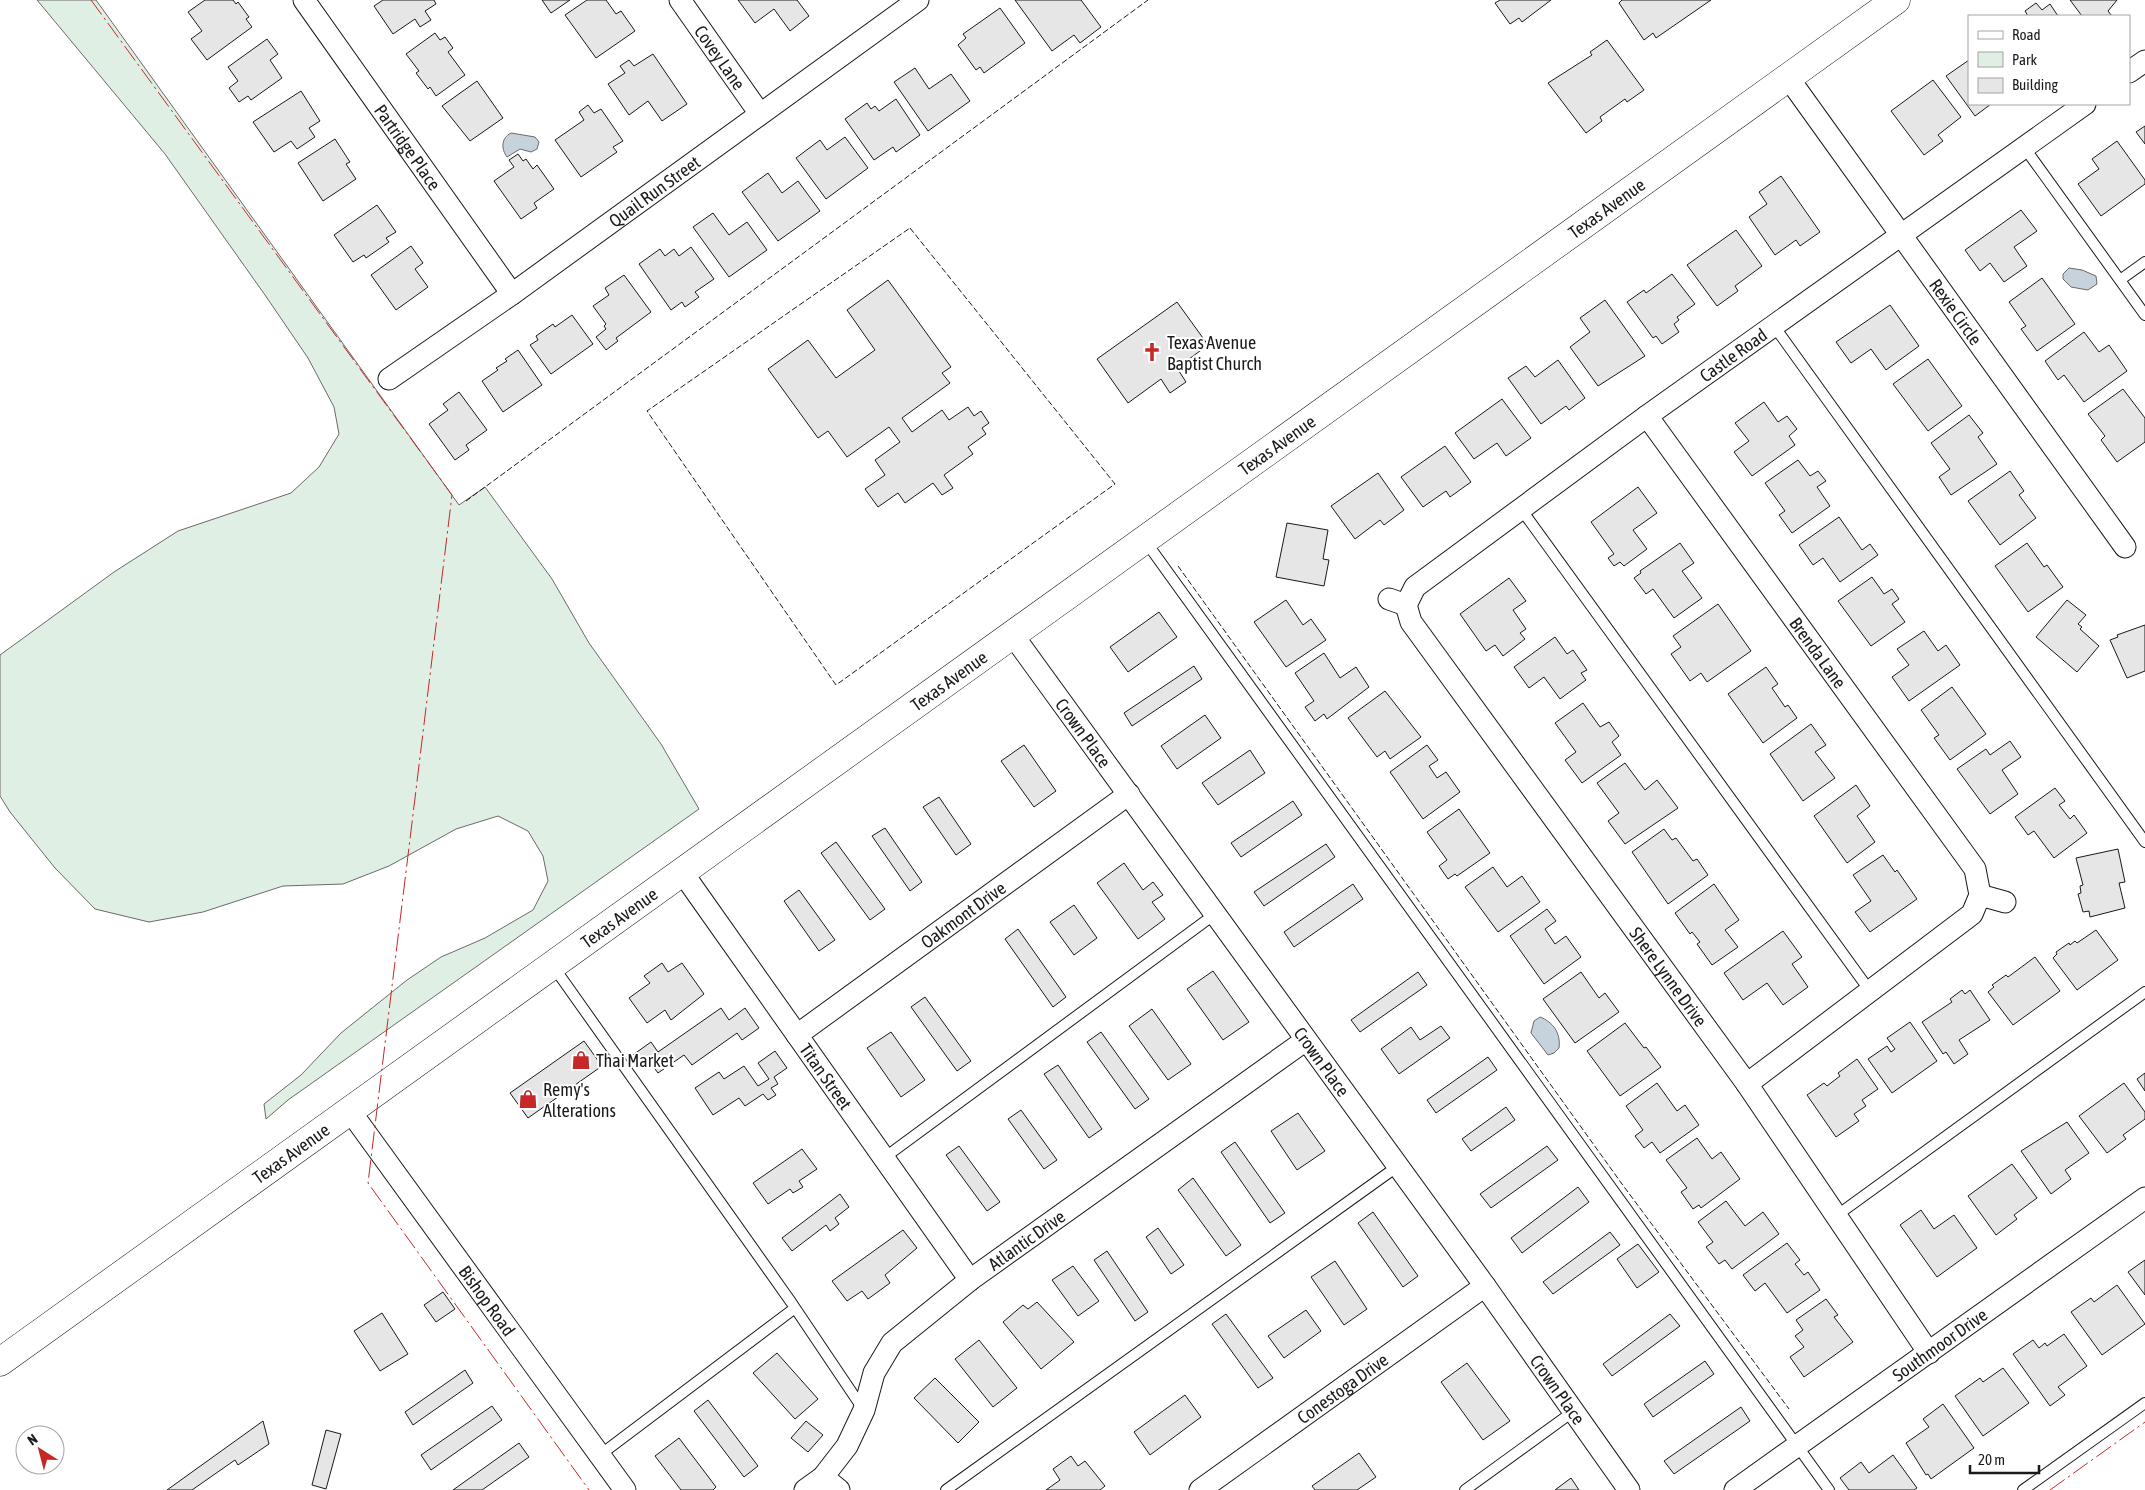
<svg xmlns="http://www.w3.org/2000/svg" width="2145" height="1490" viewBox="0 0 2145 1490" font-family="'Asap Condensed',sans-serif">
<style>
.green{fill:#e0efe3;stroke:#6a6a6a}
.water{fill:#c6d2dc;stroke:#6a6a6a}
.building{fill:#e6e6e6;stroke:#1a1a1a}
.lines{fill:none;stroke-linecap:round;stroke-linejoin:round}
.lane-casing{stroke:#1a1a1a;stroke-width:12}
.street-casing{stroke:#1a1a1a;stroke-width:23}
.secondary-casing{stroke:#1a1a1a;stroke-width:29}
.lane{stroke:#fff;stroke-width:10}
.street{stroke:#fff;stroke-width:21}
.secondary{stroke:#fff;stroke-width:28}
.fence{stroke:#1a1a1a;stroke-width:1;stroke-dasharray:6 2.5;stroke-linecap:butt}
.power{stroke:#c62828;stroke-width:1;stroke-dasharray:18 4 2.5 4;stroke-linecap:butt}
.labels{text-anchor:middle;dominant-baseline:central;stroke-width:4;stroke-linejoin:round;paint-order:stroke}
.street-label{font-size:18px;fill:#1a1a1a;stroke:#fff}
.poi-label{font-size:18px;fill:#1a1a1a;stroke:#fff;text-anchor:start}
</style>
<rect width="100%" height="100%" fill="#fff"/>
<path class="green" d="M37 0H96L459 505 485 487 552 579 589 643 661 744 699 809 288 1100 266 1119 264 1104 301 1075 341 1033 407 980 441 957 485 938 533 910 548 881 543 856 528 831 498 816 456 829 389 866 343 884 283 886 203 912 149 922 95 909 55 868 10 812 0 796V655L114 572 178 531 291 493 319 467 339 434 334 407 308 358 265 295 165 154Z"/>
<path class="water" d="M511 133 535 137 539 142 537 149 531 152 520 149 507 157C501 149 501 138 511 133Z
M2069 268 2082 270 2096 276 2097 284 2088 290 2071 287 2063 279V274Z
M1540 1017C1553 1022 1561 1033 1559 1048L1554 1053 1548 1055 1531 1033 1534 1021Z"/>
<path class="building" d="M205 0H233L236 4 238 2 249 17 246 19 252 27 207 60 191 39 202 31 188 12Z
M383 0H434L436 4 425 11 431 20 420 27 415 19 393 34 374 6Z
M542 0H570L551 13Z
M587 0H606L616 14 621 11 635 31 596 58 565 15Z
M738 0H797L809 16 790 31 774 9 755 23Z
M1015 0H1081L1101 27 1080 43 1074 35 1052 51Z
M1500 0H1551L1522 22 1519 18 1510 24 1495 3Z
M1622 0H1711L1656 38 1653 33 1644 40 1619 3Z
M2070 0H2117L2108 11 2112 16H2082Z
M2036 3 2042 10 2050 4 2058 16H2028L2025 11Z
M1000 8 1025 43 984 73 980 67 976 70 958 45 966 38 963 34Z
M435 33 440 40 445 37 453 48 448 52 465 75 436 96 430 87 428 89 416 73 419 71 406 54Z
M267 39 278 54 270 60 282 78 251 100 248 96 239 102 229 88 238 81 228 67Z
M1607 40 1644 90 1627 102 1625 99 1600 117 1602 121 1586 133 1548 83 1592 55 1590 52Z
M653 54 687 104 662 121 648 101 629 115 608 84 625 73 620 66 629 60 634 66Z
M1969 60V104H1991L1975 116 1946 76Z
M915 68 929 89 951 74 970 101 928 131 894 82Z
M1933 80 1961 117 1938 135 1943 141 1924 155 1891 111Z
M477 81 503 118 470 141 442 106Z
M301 91 320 121 309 128 315 137 297 149 291 141 274 152 253 122Z
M896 99 920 135 896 152 893 147 874 160 845 119 867 103 871 109 875 106 879 111Z
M588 105 594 113 601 109 623 141 613 147 617 152 581 177 555 140 584 120 579 112Z
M2145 126V144L2136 132Z
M845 137 868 168 826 199 796 158 820 140 827 150Z
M335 139 350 162 346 164 356 179 323 201 298 163Z
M2117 141 2145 180V184L2101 216 2078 184 2099 169 2092 159Z
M518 154 523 161 526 159 533 169 537 165 554 189 534 203 537 208 521 219 494 181 514 167 509 160Z
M768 173 782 193 798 181 820 211 778 241 742 192Z
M1781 176 1820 232 1800 246 1796 240 1775 255 1749 217 1767 204 1759 192Z
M377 205 396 232 386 238 389 242 366 258 364 255 353 262 334 235Z
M2021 210 2037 231 2014 247 2027 266 2004 282 1990 263 1980 271 1965 250Z
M713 213 729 235 747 222 767 250 729 277 693 227Z
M1736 230 1762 266 1735 286 1738 291 1717 306 1687 265Z
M411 246 423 263 415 269 428 287 396 310 371 275Z
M691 247 714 279 695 292 699 297 685 307 682 302 671 310 639 264 660 249 665 256 674 249 679 256Z
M1672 274 1695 304 1677 317 1679 320 1674 324 1679 332 1662 344 1656 336 1653 338 1627 302 1644 290 1646 293Z
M624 275 651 312 616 338 618 341 606 350 596 337 606 329 604 326 606 324 593 306 609 295 605 288Z
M2042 278 2075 324 2037 351 2021 329 2026 326 2009 302Z
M888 280 951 367 942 373 950 383 902 418 912 432 942 410 949 420 968 407 974 416 981 411 989 423 982 428 986 434 968 447 973 454 944 475 953 488 942 495 933 483 905 503 898 493 878 507 865 489 885 475 875 460 900 442 889 427 847 457 828 431 818 438 768 369 808 340 836 378 875 350 847 310Z
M1605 300 1645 356 1598 386 1570 347 1590 332 1580 318Z
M1177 302 1208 345 1177 368 1186 382 1170 393 1161 379 1128 403 1097 359Z
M1890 305 1919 346 1886 370 1871 349 1851 363 1836 342Z
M572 315 593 344 551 374 530 345 538 340 536 336 553 324 555 327Z
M2084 332 2099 352 2109 345 2127 371 2084 402 2064 375 2058 380 2045 361Z
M518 350 542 385 503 412 482 381 498 370 496 368 507 361 505 359Z
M1928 359 1962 406 1928 431 1893 384Z
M1558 360 1585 398 1569 410 1566 406 1541 424 1508 378 1526 366 1535 377Z
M2123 389 2145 418V442L2117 462 2101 440 2105 436 2088 414Z
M459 392 487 430 466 445 469 450 455 460 429 424 448 410 443 404Z
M1502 399 1531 438 1506 456 1497 443 1474 459 1455 433Z
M1764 402 1778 422 1787 416 1797 429 1789 436 1795 445 1752 476 1734 452 1749 441 1735 423Z
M1969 415 1983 433 1978 437 1997 464 1951 495 1939 477 1950 469 1931 443Z
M1445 446 1471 482 1450 497 1446 491 1423 507 1401 477Z
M1798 460 1810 476 1818 471 1826 481 1817 487 1830 506 1792 533 1779 515 1785 511 1765 483Z
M2010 471 2024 491 2019 495 2036 518 2000 545 1968 501Z
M1378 473 1404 510 1384 525 1380 520 1355 539 1331 506Z
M1638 487 1657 513 1633 530 1647 549 1624 566 1620 562 1614 566 1608 558 1614 554 1591 522Z
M1839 517 1862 550 1870 544 1878 555 1840 582 1823 558 1813 565 1799 545Z
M1287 523 1328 530 1323 559 1329 560 1324 586 1276 577Z
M1680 543 1694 563 1682 571 1702 598 1674 618 1653 589 1646 594 1634 578 1641 573 1640 571Z
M2027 543 2044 567 2047 565 2063 587 2028 612 1995 566Z
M1872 577 1884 594 1892 589 1899 599 1892 604 1905 622 1871 646 1838 601Z
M1509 578 1526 601 1513 610 1526 629 1520 633 1525 639 1503 656 1495 645 1486 651 1460 614Z
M1286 600 1303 625 1311 619 1326 640 1286 667 1254 622Z
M2067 600 2086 615 2078 624 2082 627 2080 629 2099 646 2077 672 2036 637Z
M1718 604 1751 651 1707 682 1701 673 1690 681 1671 654 1681 647 1673 636Z
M1159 612 1177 637 1128 672 1110 647Z
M2145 625V671L2127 678 2110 640 2118 637 2117 635Z
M1924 631 1938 651 1946 645 1960 665 1909 701 1892 677 1909 665 1897 649Z
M1555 637 1567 654 1573 650 1587 670 1581 673 1586 680 1560 699 1544 677 1529 688 1514 667Z
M1324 653 1340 678 1356 667 1369 687 1327 719 1324 714 1315 721 1305 707 1314 701 1295 673Z
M1194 666 1202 679 1132 726 1124 713Z
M1766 667 1778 684 1772 688 1785 707 1788 705 1797 718 1763 743 1728 694Z
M1952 687 1986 734 1950 760 1934 738 1939 735 1921 710Z
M1385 691 1421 737 1390 759 1385 751 1377 757 1348 718Z
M1583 703 1600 727 1609 722 1619 736 1612 742 1621 755 1582 783 1565 760 1576 752 1555 723Z
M1205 715 1221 738 1177 769 1161 746Z
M1811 724 1826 745 1815 752 1835 778 1803 801 1770 754Z
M2010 741 2021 757 2002 770 2018 794 1990 814 1957 769 1986 749 1990 755Z
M1024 745 1056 791 1034 807 1001 761Z
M1427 745 1438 760 1429 766 1437 778 1446 772 1460 792 1423 819 1390 772Z
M1250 750 1265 773 1218 805 1202 783Z
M1625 763 1645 790 1657 780 1678 808 1625 844 1608 821 1619 813 1597 783Z
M1856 785 1870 806 1857 816 1875 842 1847 863 1814 816Z
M2055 788 2065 801 2059 805 2070 819 2074 815 2087 833 2054 858 2034 831 2028 835 2015 817Z
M939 797 971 844 956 855 923 807Z
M1293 801 1302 815 1241 857 1231 843Z
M1459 809 1490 853 1457 876 1455 874 1448 879 1439 866 1447 860 1427 832Z
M885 828 922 882 910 891 872 836Z
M1664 829 1672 840 1676 838 1693 861 1697 859 1708 875 1668 904 1632 852Z
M836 842 885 909 870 920 821 853Z
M1326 844 1335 857 1264 906 1254 892Z
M2118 849 2125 882 2119 883 2125 908 2090 917 2089 911 2083 912 2078 894 2081 893 2080 886 2083 885 2076 858Z
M1883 855 1895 872 1897 870 1917 899 1870 932 1855 912 1871 901 1853 875Z
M1124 863 1143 890 1153 882 1163 895 1152 902 1165 919 1138 939 1097 883Z
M1493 867 1507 887 1522 876 1540 902 1498 932 1465 887Z
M1353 884 1363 899 1294 947 1284 932Z
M1714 884 1739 920 1725 930 1738 947 1712 965 1697 944 1700 942 1692 932 1690 934 1675 913Z
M799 890 835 940 819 951 784 901Z
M1074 905 1097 938 1074 955 1050 922Z
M1547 909 1556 921 1545 929 1555 944 1566 936 1581 957 1544 984 1510 936Z
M1018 929 1066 997 1053 1007 1005 939Z
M2096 930 2118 960 2077 990 2053 958 2057 954 2056 952 2069 943 2070 945 2075 941 2077 943Z
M1783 931 1802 957 1792 964 1808 987 1783 1005 1767 983 1743 1000 1724 973Z
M2035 957 2060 991 2013 1025 1988 992 1994 987 1992 985 2006 975 2008 977Z
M662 963 668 972 682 963 704 994 671 1020 665 1010 647 1023 629 998 650 983 644 976Z
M1213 971 1249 1022 1223 1040 1187 989Z
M1418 972 1427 985 1360 1032 1351 1020Z
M1581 972 1599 998 1605 993 1619 1012 1575 1043 1543 999Z
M1962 990 1965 994 1970 990 1990 1020 1959 1040 1968 1054 1954 1064 1946 1052 1943 1054 1922 1022 1952 1002 1950 999Z
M925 997 971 1061 957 1071 911 1007Z
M721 1008 729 1020 745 1008 759 1028 742 1040 737 1033 692 1065 684 1055 658 1073 647 1058 636 1065 630 1057 651 1042 658 1052Z
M1152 1009 1191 1064 1168 1080 1129 1026Z
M1910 1022 1937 1061 1892 1093 1868 1059 1887 1046 1891 1052 1895 1049 1887 1038Z
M1625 1023 1644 1048 1646 1047 1661 1067 1620 1096 1587 1051Z
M1441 1026 1450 1038 1399 1074 1381 1049 1411 1027 1420 1040Z
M891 1032 925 1080 901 1097 867 1048Z
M1101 1032 1149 1099 1135 1109 1087 1042Z
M584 1041 602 1066 528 1118 510 1093Z
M775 1051 787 1068 774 1077 778 1084 771 1088 776 1095 768 1100 763 1094 745 1106 739 1098 713 1115 695 1088 719 1072 724 1079 744 1066 758 1086 769 1079 758 1063Z
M1488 1057 1497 1070 1436 1113 1427 1100Z
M1857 1059 1878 1089 1862 1100 1866 1106 1854 1114 1859 1121 1836 1137 1807 1095 1824 1083 1827 1086 1840 1076 1838 1073Z
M1058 1065 1102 1129 1089 1138 1044 1074Z
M2145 1073V1091L2137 1079Z
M1657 1083 1677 1111 1685 1105 1699 1125 1660 1153 1652 1142 1644 1148 1635 1136 1643 1130 1626 1106Z
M2124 1083 2145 1112V1119L2123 1135 2126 1139 2107 1153 2079 1116Z
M1506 1107 1515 1120 1471 1151 1462 1139Z
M1021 1110 1057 1160 1044 1169 1008 1119Z
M1298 1113 1325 1151 1297 1170 1271 1131Z
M2067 1122 2089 1153 2065 1170 2071 1179 2051 1194 2021 1151Z
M1697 1138 1712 1159 1721 1152 1740 1179 1701 1208 1699 1205 1693 1209 1681 1192 1687 1188 1666 1160Z
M1235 1142 1285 1213 1270 1223 1221 1152Z
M959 1146 1000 1202 987 1211 946 1155Z
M1547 1146 1558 1160 1491 1208 1480 1194Z
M802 1149 817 1169 799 1181 803 1187 793 1193 790 1189 768 1204 753 1183Z
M2012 1164 2037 1198 2014 1215 2017 1219 1996 1235 1968 1196Z
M1193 1178 1241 1245 1226 1256 1178 1190Z
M1578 1187 1589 1202 1522 1253 1511 1238Z
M840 1194 849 1207 835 1218 839 1224 830 1231 826 1225 792 1251 782 1238Z
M1726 1201 1745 1226 1763 1212 1779 1234 1732 1269 1725 1260 1719 1264 1706 1247 1713 1242 1698 1222Z
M1921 1210 1934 1229 1954 1215 1977 1248 1937 1277 1900 1225Z
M1373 1212 1418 1276 1403 1287 1358 1223Z
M1158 1228 1184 1265 1171 1274 1146 1237Z
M903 1230 917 1248 885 1275 890 1283 868 1299 862 1291 847 1301 832 1281Z
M1610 1232 1620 1245 1553 1294 1543 1282Z
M1787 1243 1800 1260 1795 1264 1804 1275 1808 1272 1820 1290 1787 1313 1765 1283 1755 1291 1743 1275Z
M1638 1244 1659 1272 1637 1288 1617 1259Z
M1107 1251 1148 1312 1135 1321 1094 1260Z
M2145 1260V1295L2128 1272Z
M1335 1261 1367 1309 1344 1325 1311 1277Z
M1073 1266 1099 1301 1078 1316 1052 1280Z
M2117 1285 2145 1324 2102 1355 2071 1312 2091 1298 2094 1302Z
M443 1292 455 1309 436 1322 424 1305Z
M1826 1299 1838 1315 1834 1317 1853 1342 1804 1377 1790 1357 1804 1347 1795 1336 1803 1330 1796 1320Z
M1037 1302 1074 1342 1041 1369 1003 1322 1023 1305 1028 1309Z
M1306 1310 1321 1331 1284 1358 1268 1336Z
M382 1313 408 1354 380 1371 354 1331Z
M1226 1314 1273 1378 1258 1388 1212 1324Z
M1670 1314 1680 1326 1612 1376 1603 1364Z
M2064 1334 2087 1366 2058 1387 2065 1395 2050 1406 2013 1354 2033 1340 2039 1348 2045 1343 2047 1346Z
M979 1340 1017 1388 993 1407 955 1359Z
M777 1353 818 1399 795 1419 753 1373Z
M1705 1361 1714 1374 1653 1417 1644 1404Z
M1467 1363 1510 1421 1483 1440 1441 1382Z
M2003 1368 2029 1403 1983 1436 1955 1396 1980 1378 1983 1382Z
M465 1370 473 1383 413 1425 405 1412Z
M935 1378 979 1422 958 1443 914 1398Z
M1185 1395 1201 1417 1150 1455 1134 1432Z
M708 1400 758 1466 744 1477 694 1411Z
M1943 1404 1974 1448 1931 1479 1928 1474 1926 1475 1906 1443 1929 1427 1923 1419Z
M492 1406 502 1420 431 1470 421 1455Z
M1741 1407 1750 1421 1674 1474 1664 1461Z
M263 1421 269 1444 238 1465 235 1460 192 1490H167Z
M806 1421 823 1435 808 1452 791 1438Z
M326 1430 341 1434 326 1489 312 1485Z
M679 1438 716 1487 713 1490H681L655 1456Z
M519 1443 529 1457 482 1490H453Z
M1359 1453 1376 1477 1357 1490H1315L1312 1486Z
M1893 1455 1917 1488 1914 1490H1849L1840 1478 1861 1462 1869 1473Z
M1071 1456 1078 1466 1085 1461 1105 1486 1100 1490H1046L1060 1480 1053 1469Z
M1571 1478 1579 1490H1555Z"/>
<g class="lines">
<g class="lane-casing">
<path id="lane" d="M2024 147 2145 315
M2120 280 2145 262
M1774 326 2145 842
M1521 509 1870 991
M1146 542 1829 1490
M553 966 791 1302 863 1409
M884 1158 1215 914
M1836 1216 2145 992
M600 1455 795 1308
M946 1490 1398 1166
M1465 1490 1574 1411
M2023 1490 2145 1403"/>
</g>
<g class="street-casing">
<g id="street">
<path id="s1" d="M304 0 512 294"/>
<path id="s2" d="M680 0 760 114"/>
<path d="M2129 72 2145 61"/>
<path id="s3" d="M1787 76 2125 547"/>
<path id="s4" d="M389 379 512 294 918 0"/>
<path id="s5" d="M1647 416 1975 869 1980 895"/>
<path id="s6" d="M1389 599 1406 605 1415 587 1647 416 2085 104"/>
<path id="s7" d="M1406 605 1411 622 1747 1084 1929 1353"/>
<path id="s8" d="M1012 634 1485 1286 1629 1490"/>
<path id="s9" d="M682 872 970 1280"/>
<path id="s10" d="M797 1035 1129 794"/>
<path d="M1747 1084 1972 914 1980 895 2005 902"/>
<path id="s11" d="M350 1111 625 1490"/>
<path d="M823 1477 839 1490"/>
<path id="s12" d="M805 1490 823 1477 847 1446 864 1410 874 1373 892 1343 970 1280 1306 1040"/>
<path id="s13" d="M1200 1490 1485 1286"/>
<path id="s14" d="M1735 1490 2145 1198"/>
</g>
</g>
<g class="secondary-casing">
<g id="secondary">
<path id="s15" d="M0 1362 1896 0"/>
</g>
</g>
<use href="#lane" class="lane"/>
<use href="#street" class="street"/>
<use href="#secondary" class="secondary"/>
<path class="fence" d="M910 228 1115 484 836 685 647 411Z
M466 501 1148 0
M1178 566 1622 1184 1789 1409"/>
<path class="power" d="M91 0 452 495 368 1183 589 1490
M2050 1490 2145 1422"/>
</g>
<defs>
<g id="church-bare" transform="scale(1.5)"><path d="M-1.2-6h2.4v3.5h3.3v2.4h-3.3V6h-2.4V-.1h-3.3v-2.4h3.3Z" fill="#c62828" stroke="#fff" stroke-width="2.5" paint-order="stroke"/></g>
<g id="shop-bare" transform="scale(1.5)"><path d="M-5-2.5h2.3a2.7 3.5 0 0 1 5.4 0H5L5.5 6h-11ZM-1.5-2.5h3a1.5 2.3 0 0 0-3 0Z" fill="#c62828" stroke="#fff" stroke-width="2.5" paint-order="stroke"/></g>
</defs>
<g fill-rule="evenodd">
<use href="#church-bare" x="1152" y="352"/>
<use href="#shop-bare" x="581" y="1060"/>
<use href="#shop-bare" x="528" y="1099"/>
</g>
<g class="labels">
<g class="street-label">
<text stroke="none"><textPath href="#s2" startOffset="70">Covey Lane</textPath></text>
<text stroke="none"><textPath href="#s1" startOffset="180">Partridge Place</textPath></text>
<text stroke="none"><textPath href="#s4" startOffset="325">Quail Run Street</textPath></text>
<text stroke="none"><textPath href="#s15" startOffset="1978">Texas Avenue</textPath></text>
<text stroke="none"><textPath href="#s3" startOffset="290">Rexie Circle</textPath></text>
<text stroke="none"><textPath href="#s6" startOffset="432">Castle Road</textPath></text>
<text stroke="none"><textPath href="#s15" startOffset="1572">Texas Avenue</textPath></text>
<text stroke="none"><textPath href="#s5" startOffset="292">Brenda Lane</textPath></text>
<text stroke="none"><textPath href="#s15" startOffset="1168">Texas Avenue</textPath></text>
<text stroke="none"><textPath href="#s8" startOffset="122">Crown Place</textPath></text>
<text stroke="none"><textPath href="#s10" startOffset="205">Oakmont Drive</textPath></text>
<text stroke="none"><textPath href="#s15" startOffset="762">Texas Avenue</textPath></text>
<text stroke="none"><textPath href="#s7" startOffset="456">Shere Lynne Drive</textPath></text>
<text stroke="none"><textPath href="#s8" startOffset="528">Crown Place</textPath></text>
<text stroke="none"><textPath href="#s9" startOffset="250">Titan Street</textPath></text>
<text stroke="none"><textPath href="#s15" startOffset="358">Texas Avenue</textPath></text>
<text stroke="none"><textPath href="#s12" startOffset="344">Atlantic Drive</textPath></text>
<text stroke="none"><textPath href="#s11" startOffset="234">Bishop Road</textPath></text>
<text stroke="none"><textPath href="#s14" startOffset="251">Southmoor Drive</textPath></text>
<text stroke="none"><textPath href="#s13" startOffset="175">Conestoga Drive</textPath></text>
<text stroke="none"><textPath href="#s8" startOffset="932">Crown Place</textPath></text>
</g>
<g class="poi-label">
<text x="1167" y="342">Texas Avenue<tspan x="1167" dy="21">Baptist Church</tspan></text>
<text x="596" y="1060">Thai Market</text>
<text x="543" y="1089">Remy's<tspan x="543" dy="21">Alterations</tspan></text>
</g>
</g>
<rect x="1968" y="15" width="162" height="90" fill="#ffffff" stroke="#a3a3a3"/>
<rect x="1978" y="31" width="25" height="8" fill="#ffffff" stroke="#a3a3a3"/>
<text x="2012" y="40" font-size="15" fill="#1a1a1a">Road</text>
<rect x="1978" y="52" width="25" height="15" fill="#e0efe3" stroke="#a3a3a3"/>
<text x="2012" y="65" font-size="15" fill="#1a1a1a">Park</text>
<rect x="1978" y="78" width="25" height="15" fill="#e6e6e6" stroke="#a3a3a3"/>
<text x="2012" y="90" font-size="15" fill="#1a1a1a">Building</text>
<g transform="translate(40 1450) rotate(324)"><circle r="24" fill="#ffffff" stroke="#a3a3a3"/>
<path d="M0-4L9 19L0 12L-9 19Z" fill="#c62828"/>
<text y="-8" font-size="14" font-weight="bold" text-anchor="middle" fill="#1a1a1a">N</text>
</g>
<path d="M1970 1465v8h69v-8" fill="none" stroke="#1a1a1a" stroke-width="2.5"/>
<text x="1978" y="1465" font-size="15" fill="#1a1a1a" stroke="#ffffff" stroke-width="4" paint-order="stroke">20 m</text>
</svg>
